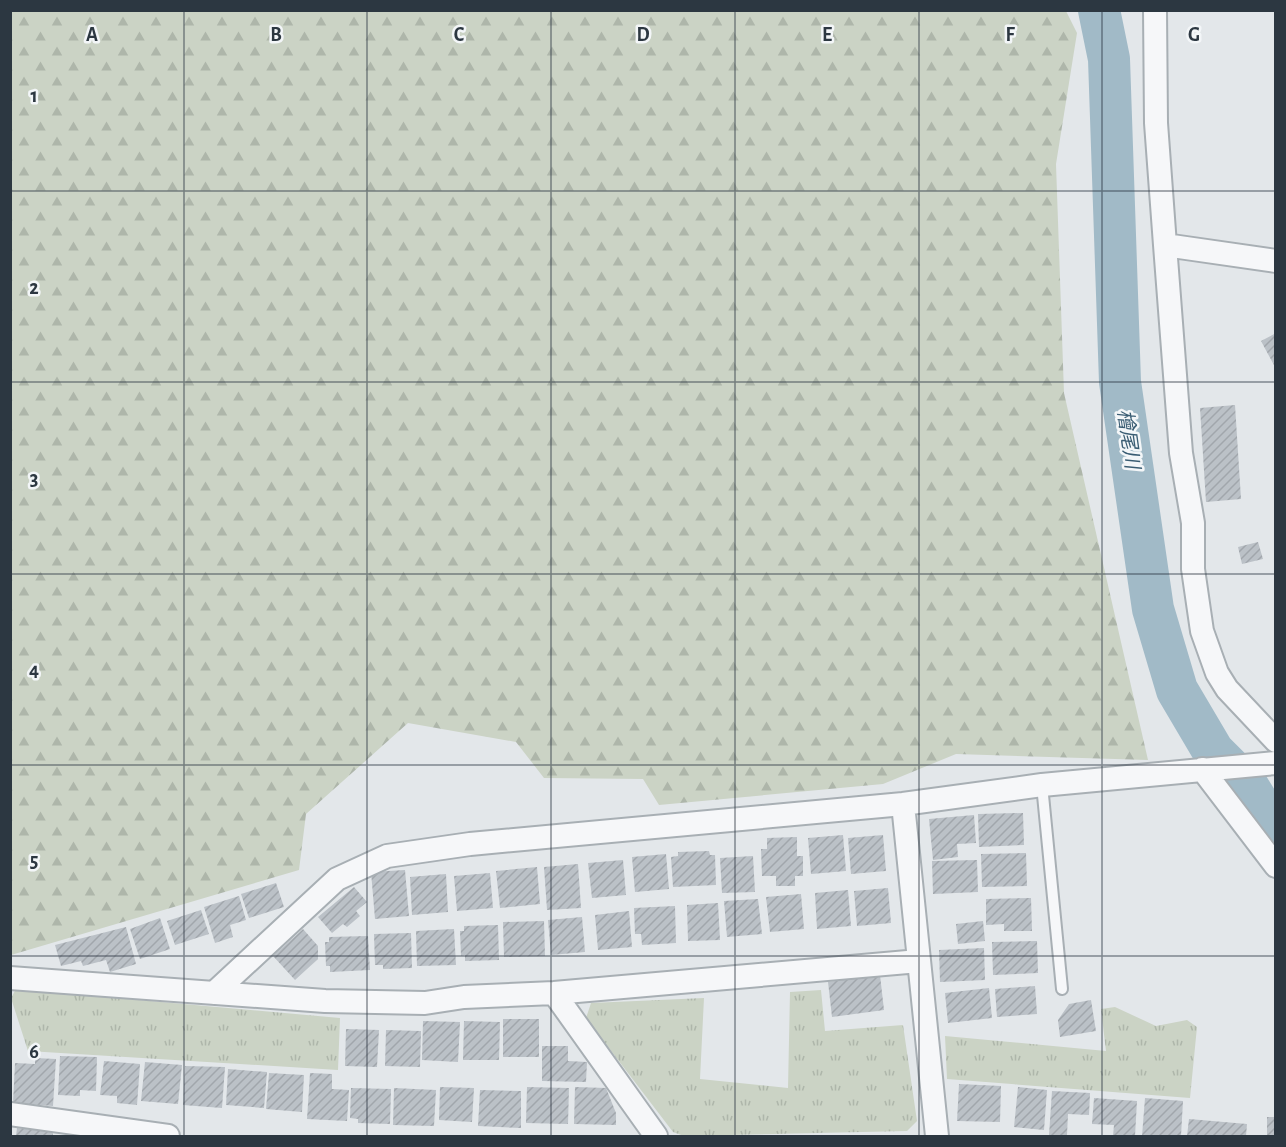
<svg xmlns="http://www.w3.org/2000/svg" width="1286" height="1147" viewBox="0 0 1286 1147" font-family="'Alegreya Sans','Noto Sans JP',sans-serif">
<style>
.forest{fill:url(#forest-firs)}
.park{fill:url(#park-tufts)}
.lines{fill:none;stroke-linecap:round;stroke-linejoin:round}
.river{stroke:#a1bac7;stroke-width:42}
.building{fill:url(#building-hatch)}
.lane-casing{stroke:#a8afb4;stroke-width:14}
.street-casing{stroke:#a8afb4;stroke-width:26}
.lane{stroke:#f6f7f9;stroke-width:10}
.street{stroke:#f6f7f9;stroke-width:22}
.grid{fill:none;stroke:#2c3741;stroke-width:1.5;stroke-opacity:0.55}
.labels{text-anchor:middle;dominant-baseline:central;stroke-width:5;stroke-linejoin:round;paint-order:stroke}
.water-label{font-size:20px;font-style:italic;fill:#395c72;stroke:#f3f6f8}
.grid-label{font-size:20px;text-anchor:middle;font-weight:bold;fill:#2c3741;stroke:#f3f6f8;stroke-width:5;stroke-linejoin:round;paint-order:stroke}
</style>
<defs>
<pattern id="forest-firs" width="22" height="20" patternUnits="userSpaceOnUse" patternTransform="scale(1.5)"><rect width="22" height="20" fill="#cbd3c5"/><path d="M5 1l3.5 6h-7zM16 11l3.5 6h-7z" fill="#aeb6aa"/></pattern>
<pattern id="park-tufts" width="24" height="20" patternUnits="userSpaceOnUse" patternTransform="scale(1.5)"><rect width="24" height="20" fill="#cbd3c5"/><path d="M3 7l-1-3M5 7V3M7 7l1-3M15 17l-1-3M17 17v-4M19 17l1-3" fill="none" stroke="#aeb6aa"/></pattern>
<pattern id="building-hatch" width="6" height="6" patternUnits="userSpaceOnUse" patternTransform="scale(1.5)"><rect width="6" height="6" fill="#bbc1c7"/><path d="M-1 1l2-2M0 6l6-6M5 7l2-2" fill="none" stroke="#a1a6ac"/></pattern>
</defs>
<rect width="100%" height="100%" fill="#e3e7ea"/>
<path class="forest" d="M11 10 1066 11 1077 33 1056 164 1064 393 1148 760 956 754 883 784 659 805 643 779 544 778 516 742 408 723 306 814 299 870 11 955Z"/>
<path class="park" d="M16 989 340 1018 338 1070 28 1051 11 998Z
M821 990 825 1031 903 1025 917 1121 907 1131 684 1136 673 1132 586 1018 591 1003 704 998 700 1079 788 1088 790 992Z
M1115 1007 1156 1026 1187 1020 1197 1027 1190 1098 947 1079 945 1036 1106 1051 1101 1009Z"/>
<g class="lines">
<path class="river" d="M1099 10 1109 59 1120 382 1153 609 1177 690 1213 751 1247 785 1276 832"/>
</g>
<path class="building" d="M1276 333V369L1261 341Z
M1235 405 1241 499 1206 502 1200 408Z
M1258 542 1263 559 1242 564 1238 547Z
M1023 813 1024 845 979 847 978 814Z
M974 815 976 843 957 844 958 857 933 860 929 819Z
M843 835 846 871 811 874 808 838Z
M883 835 886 871 851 874 848 838Z
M797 837V856H803V876H795V886H776V876H762L761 849H767V838Z
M709 851 710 855H715L716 885 673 887 671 857 678 856V852Z
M1026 853 1027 886 982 887 981 854Z
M666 854 669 889 635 892 632 857Z
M753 856 755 892 722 893 720 858Z
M623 860 626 895 592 898 588 863Z
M977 860 978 892 933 894 932 861Z
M578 864 581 908 547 910 544 867Z
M537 867 540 904 500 908 496 871Z
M405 870 409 916 375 919 371 872Z
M490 873 493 908 457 911 454 876Z
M446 874 448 912 412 915 410 877Z
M276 883 284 907 249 918 241 894Z
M354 887 367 902 356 911 360 916 347 927 343 924 332 933 318 917Z
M888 888 891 923 857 926 854 891Z
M848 890 851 926 817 929 815 893Z
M801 894 804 929 770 932 766 897Z
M239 896 246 920 230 925 233 937 215 943 204 907Z
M1031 898 1032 931H1004V924L986 925V899Z
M758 899 762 934 727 937 724 901Z
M718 903 720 940 688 941 687 905Z
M675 906 676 943 642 945 641 934H635L634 908Z
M201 910 209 934 175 945 167 921Z
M629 911 632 947 598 950 595 915Z
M582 917 585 952 551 955 548 920Z
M160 918 170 949 140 959 130 929Z
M544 921 545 956 504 957 503 922Z
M983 921 985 941 958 944 956 924Z
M498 925 499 960 465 961V955L461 956 460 931H464V926Z
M126 927 136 964 110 972 106 960 83 966 81 961 61 966 55 945Z
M303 929 318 946V959L295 980 273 956Z
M454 929 456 965 417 966 416 931Z
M411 933 412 968 383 969V965H375L374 934Z
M368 936 370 970 330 972V966H326L325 942H329V937Z
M1037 941 1038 973 993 975 992 942Z
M984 948 985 980 940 982 939 950Z
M880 975 884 1010 832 1017 828 982Z
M1035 986 1037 1014 997 1017 995 989Z
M989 988 992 1018 948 1023 945 993Z
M1091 1000 1096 1031 1060 1037 1058 1020 1069 1004Z
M503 1019H539V1057H503Z
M423 1021 460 1022 458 1062 422 1060Z
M464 1021 500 1022 499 1060H463Z
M346 1029 379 1030 377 1067 345 1066Z
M386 1030 421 1031 420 1067 385 1066Z
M542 1046H568V1061L587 1062 586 1082 542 1081Z
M60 1056 97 1057 96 1091 80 1090V1096L58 1095Z
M35 1058 56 1059 53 1106 13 1103 15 1063 35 1064Z
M104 1061 140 1064 137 1105 117 1103V1096L100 1095Z
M145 1062 182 1065 178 1104 141 1101Z
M185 1066 225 1067 222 1108 183 1105Z
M228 1069 267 1072 264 1108 226 1105Z
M269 1073 304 1075 302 1112 266 1109Z
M310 1073 332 1074V1089L349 1090 347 1121 307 1119Z
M959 1084 1001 1086 1000 1122 957 1121Z
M440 1087 474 1088 472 1122 439 1120Z
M527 1087 569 1088 568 1124 526 1123Z
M575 1087 606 1088 616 1113V1125L574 1124Z
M1018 1087 1047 1090 1044 1130 1014 1127Z
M351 1088 391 1089 390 1124 358 1123V1119L350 1118Z
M394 1088 436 1090 434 1126 393 1125Z
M480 1090 521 1091V1128L478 1126Z
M1052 1091 1090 1093 1089 1115 1068 1114 1067 1135H1049Z
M1094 1098 1137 1101 1135 1136H1113L1114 1125 1092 1124Z
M1145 1098 1183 1101 1181 1136H1142Z
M1267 1117H1276V1136H1267Z
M1189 1119 1247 1124 1246 1136H1187Z
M17 1128 53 1132V1136H16Z"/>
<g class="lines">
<g class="lane-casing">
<path id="lane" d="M1042 785 1062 989"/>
</g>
<g class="street-casing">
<path id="street" d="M1155 10 1156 123 1165 245 1181 453 1193 523V569L1202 631 1217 673 1227 689 1276 741
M1165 245 1276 261
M1202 769 1276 866
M903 804 937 1136
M10 978 325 1001 425 1003 464 997 554 993 919 961
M214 993 337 879 387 856 470 844 903 804 1042 785 1276 763
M554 993 656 1136
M10 1114 168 1136"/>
</g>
<use href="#lane" class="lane"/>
<use href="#street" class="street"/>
</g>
<path class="grid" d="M184 10V1136M367 10V1136M551 10V1136M735 10V1136M919 10V1136M1102 10V1136M10 191H1276M10 382H1276M10 574H1276M10 765H1276M10 956H1276"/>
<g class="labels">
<g class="water-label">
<text transform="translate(1128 439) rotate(82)">檜尾川</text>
</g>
</g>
<g class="grid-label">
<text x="92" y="41">A</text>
<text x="276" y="41">B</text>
<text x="459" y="41">C</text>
<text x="643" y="41">D</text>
<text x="827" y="41">E</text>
<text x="1010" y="41">F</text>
<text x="1194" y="41">G</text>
<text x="34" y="102">1</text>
<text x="34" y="294">2</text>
<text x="34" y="485">3</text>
<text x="34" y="676">4</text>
<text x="34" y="867">5</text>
<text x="34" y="1058">6</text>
</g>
<rect width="1286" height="1147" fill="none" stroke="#2c3741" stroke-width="24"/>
</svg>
